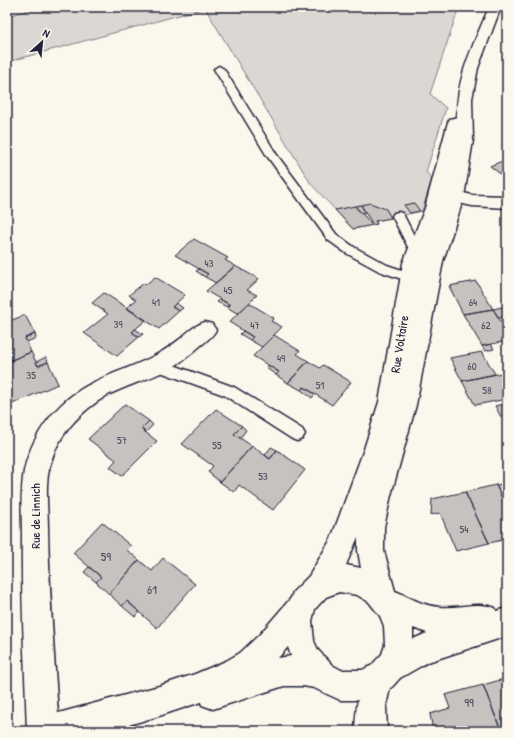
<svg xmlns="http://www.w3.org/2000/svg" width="514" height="738" viewBox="0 0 514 738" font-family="'Patrick Hand',sans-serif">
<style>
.green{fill:#dbd8d3;stroke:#7e7d87}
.building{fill:#c6c2c0;stroke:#22223b}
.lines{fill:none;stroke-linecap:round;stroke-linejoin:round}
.service-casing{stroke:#22223b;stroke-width:3}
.minor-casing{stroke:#22223b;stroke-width:3}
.tertiary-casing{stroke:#22223b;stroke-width:3}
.service{fill:#fbf7ec;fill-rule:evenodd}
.minor{fill:#fbf7ec;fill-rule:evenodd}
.tertiary{fill:#fbf7ec;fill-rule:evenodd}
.labels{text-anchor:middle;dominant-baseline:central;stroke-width:3;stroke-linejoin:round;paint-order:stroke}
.number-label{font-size:11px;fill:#4b4a5c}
.street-label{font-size:13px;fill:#22223b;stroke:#fbf7ec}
.near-number-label{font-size:13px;fill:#4b4a5c}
</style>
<rect width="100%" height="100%" fill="#fbf7ec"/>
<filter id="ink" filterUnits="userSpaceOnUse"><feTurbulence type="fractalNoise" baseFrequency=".025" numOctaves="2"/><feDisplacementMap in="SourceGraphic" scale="8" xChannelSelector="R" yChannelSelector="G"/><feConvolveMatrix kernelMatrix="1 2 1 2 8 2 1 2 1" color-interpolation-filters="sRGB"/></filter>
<g filter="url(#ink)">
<path class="green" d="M40 7H459L430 94 446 108 426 172 432 179 422 211 376 221 377 224 353 229 311 184 205 8 7 62V16Z"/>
<path class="building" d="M507 159V179L490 166Z
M370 203 386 209 391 218 375 221 377 224 373 225 361 205Z
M414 203 420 211 410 213 404 205Z
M361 205 365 212 361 213 355 206Z
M355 206 361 213 373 225 353 229 335 210Z
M194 239 228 258 225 260 235 266 216 283 205 277 208 274 175 255Z
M235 266 259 279 247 290 257 295 238 314 227 307 230 305 206 291Z
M199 269 208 274 205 277 196 271Z
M155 277 185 295 172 307 179 311 159 329 126 308 136 300 129 295 144 283 145 285Z
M476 281 493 309 463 314 449 286Z
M104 293 146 320 132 332 139 337 117 356 84 333 108 314 92 303Z
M220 299 230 305 227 307 217 302Z
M176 303 183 308 179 311 172 307Z
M249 303 274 318 271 321 282 327 262 347 250 340 253 337 229 322Z
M507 306V317L499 318 493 309Z
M493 309 507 332V341L482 346 463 314Z
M25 315 35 334 25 338 31 352 7 362V322Z
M135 329 143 334 139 337 132 332Z
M243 331 253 337 250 340 240 334Z
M35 334 36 338 27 342 25 338Z
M274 335 300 351 297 354 308 361 288 383 276 375 279 372 253 356Z
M491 344 494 349 485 351 482 346Z
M31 352 38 366 48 362 58 384 10 405 7 397V362Z
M482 352 495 374 462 381 450 358Z
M46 357 48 362 38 366 36 362Z
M308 361 320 368 323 365 351 382 332 405 304 387 301 390 288 383Z
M268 365 279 372 276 375 266 368Z
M507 372V399L475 405 462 381Z
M304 387 315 394 312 398 301 390Z
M507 403V415L501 417 495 406Z
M125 404 149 421 141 429 157 441 122 476 110 467 116 460 88 439Z
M216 409 242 426 234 434 252 446 220 482 208 472 213 466 182 444Z
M149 421 153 425 146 432 141 429Z
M242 426 246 430 240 438 234 434Z
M252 446 270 459 277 450 305 470 273 510 239 485 234 492 220 482Z
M271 447 277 450 270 459 265 455Z
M507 483V509L496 485Z
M496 485 507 509V539L489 543 465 492Z
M465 492 489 543 456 551 440 513 431 515 432 499Z
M102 522 131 546 127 550 139 560 109 594 96 582 101 577 73 553Z
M163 558 195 584 157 628 127 601 122 606 109 594 139 560 152 571Z
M89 567 101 577 96 582 84 572Z
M127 601 140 612 135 617 122 606Z
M507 678V729L501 730 483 685Z
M483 685 501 731H433L430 714 450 708 445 695Z"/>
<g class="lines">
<g class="service-casing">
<path id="service" d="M219 66 224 69 277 155 336 234 354 247 387 265 414 274 416 277 414 280 410 282 379 271 346 253 328 240 267 156 214 69Z
M398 212 402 213 404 216 423 253 421 256 417 257 413 256 411 253 392 216 394 213Z
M157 359 234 387 302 429 305 434 302 439 297 441 292 439 224 395 152 369 150 365 152 361Z"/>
</g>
<g class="minor-casing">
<path id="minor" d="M438 187 472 195 507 196V208L472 206 432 197 429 193 432 189Z
M205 322 212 324 216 330C212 337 205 342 199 347 189 356 179 364 167 370 147 380 125 386 106 396 81 411 59 434 51 462 44 483 48 506 48 528 49 596 55 663 59 731H27C25 666 21 600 22 535 22 514 20 492 24 471 29 446 44 421 62 404 87 380 119 373 150 358 161 353 171 346 180 339 188 332 195 325 205 322Z
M377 664 388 668 392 679 386 706 387 731H355C356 709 358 689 366 668Z"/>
</g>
<g class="tertiary-casing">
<path id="tertiary" d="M489 7H501L478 68 472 99 473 140 464 197 443 261 416 405 391 495 384 527V551L395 591C410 597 423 606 439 607 458 609 478 601 495 608L496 611 507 608V636L428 662 400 678 392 687 362 700H340L314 688 303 686H284L213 709 202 705 201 702 159 716 108 731H35L40 720 51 715 159 686 195 674 226 661 240 653 260 634 291 598 293 592 309 576 331 539 364 449 379 402 403 263 425 208 448 122 450 119 457 117C456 77 474 44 489 7ZM358 537V551L361 568 346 565ZM339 592 357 595 369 602 380 616 384 626 385 645 382 654 371 666 362 670H341L332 665 318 650 314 641 312 621 315 609 326 597ZM413 628 427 633 413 639ZM288 647 291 656 278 658Z"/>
</g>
<use href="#service" class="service"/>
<use href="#minor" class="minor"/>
<use href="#tertiary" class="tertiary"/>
</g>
</g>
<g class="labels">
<g class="number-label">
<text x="209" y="263">43</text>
<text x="228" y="290">45</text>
<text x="156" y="302">41</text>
<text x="473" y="302">64</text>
<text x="118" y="324">39</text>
<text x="255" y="325">47</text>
<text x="486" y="325">62</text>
<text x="281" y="358">49</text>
<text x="472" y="366">60</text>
<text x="31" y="375">35</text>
<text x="320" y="385">51</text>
<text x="487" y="390">58</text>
<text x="122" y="440">57</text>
<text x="217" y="445">55</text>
<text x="263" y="476">53</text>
<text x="464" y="529">54</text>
</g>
<g class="street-label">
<text transform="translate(399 344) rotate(-81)">Rue Voltaire</text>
<text transform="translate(35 516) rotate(-90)">Rue de Linnich</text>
</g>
<g class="near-number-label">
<text x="106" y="556">59</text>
<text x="152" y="589">61</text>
<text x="469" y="702">99</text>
</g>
</g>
<rect width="514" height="738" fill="none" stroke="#fbf7ec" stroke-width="24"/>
<rect x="12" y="12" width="490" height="714" fill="none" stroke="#22223b" stroke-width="1.5" filter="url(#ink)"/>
<g transform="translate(42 42) rotate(27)" stroke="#fbf7ec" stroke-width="3" paint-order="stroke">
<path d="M0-3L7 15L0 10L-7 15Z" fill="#22223b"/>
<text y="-6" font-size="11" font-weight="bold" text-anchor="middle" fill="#22223b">N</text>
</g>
</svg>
